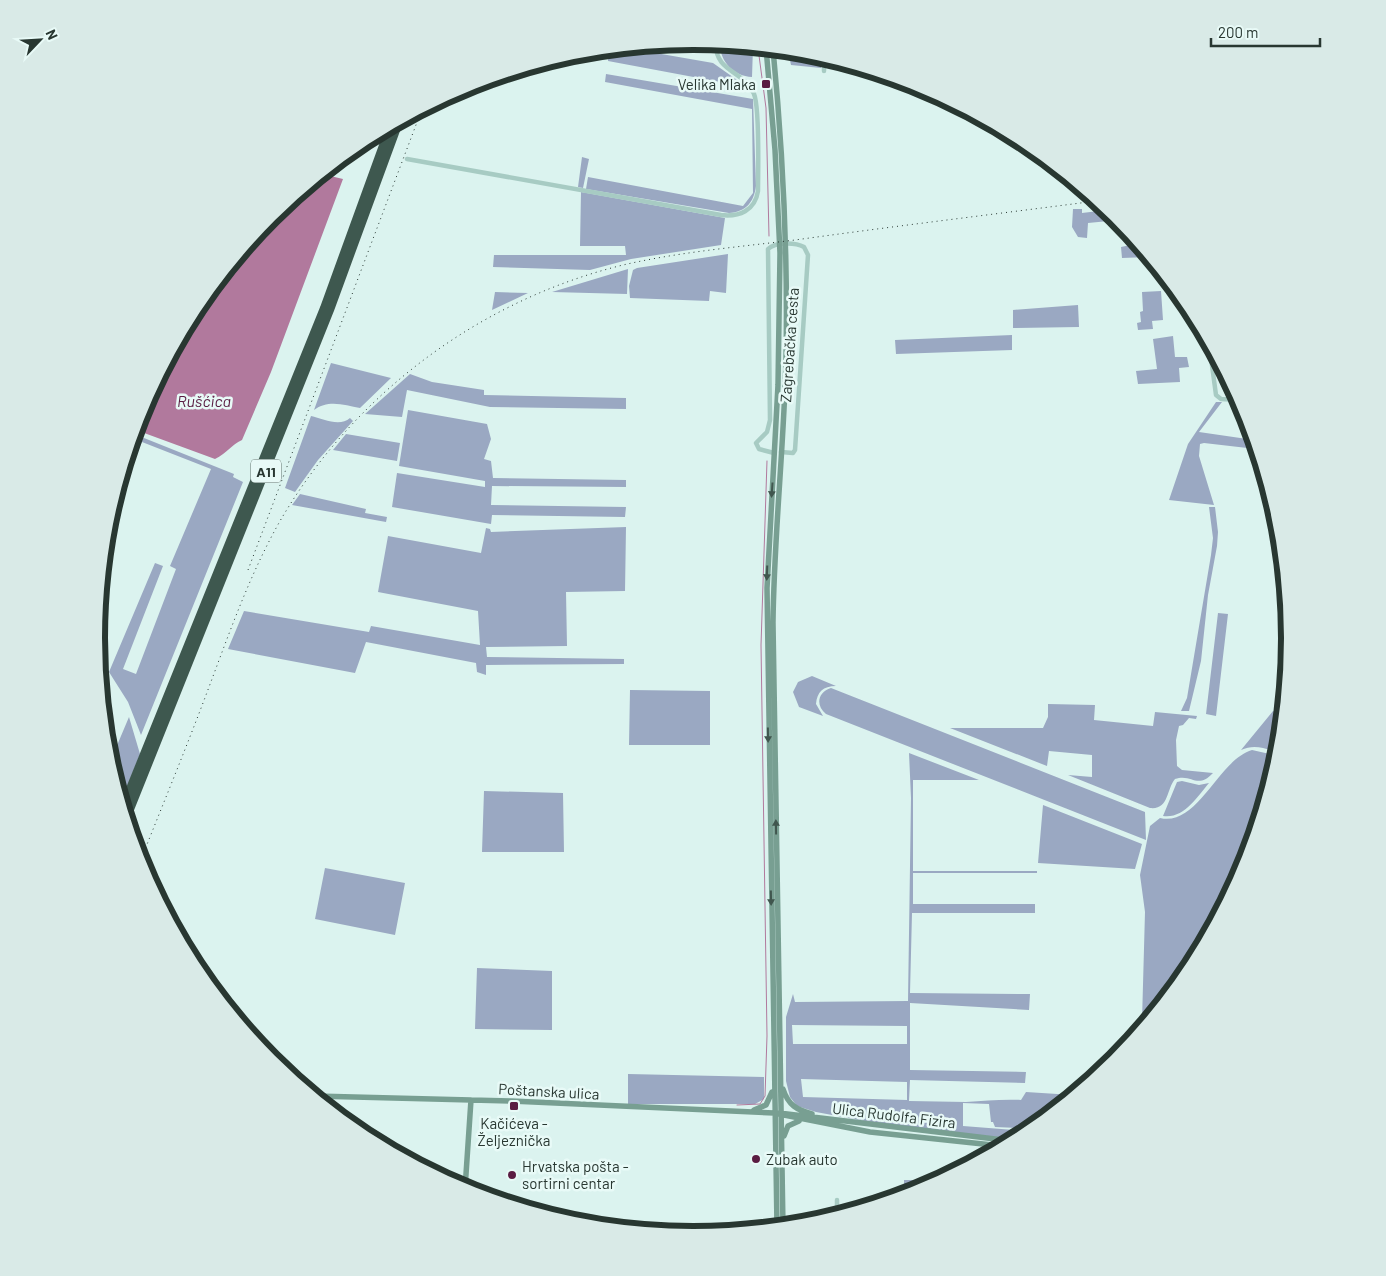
<svg xmlns="http://www.w3.org/2000/svg" width="1386" height="1276" viewBox="0 0 1386 1276" font-family="Barlow,sans-serif">
<style>
.green{fill:#9aa8c2;fill-rule:evenodd}
.water{fill:#b1799d}
.lines{fill:none;stroke-linecap:round;stroke-linejoin:round}
.stream{stroke:#b1799d;stroke-width:1}
.minor{stroke:#a7cbc3;stroke-width:4.5}
.secondary{stroke:#789f92;stroke-width:5.5}
.motorway{stroke:#3e584f;stroke-width:8}
.rail{stroke:#283731;stroke-width:1;stroke-dasharray:1 4;stroke-linecap:butt}
.oneway{fill:#40564e}
.poi-dot{fill:#5a1c42;stroke:#e8faf7;stroke-width:2}
.labels{text-anchor:middle;dominant-baseline:central;stroke-width:5;stroke-linejoin:round;paint-order:stroke}
.shield{fill:#e8faf7;stroke:#62726c;stroke-width:1}
.shield-label{font-size:14px;font-weight:bold;fill:#283731}
.poi-label{font-size:15px;fill:#283731;stroke:#e8faf7;text-anchor:start}
.street-label{font-size:15px;fill:#283731;stroke:#e8faf7}
.water-label{font-size:16px;font-style:italic;fill:#5a1c42;stroke:#e8faf7}
.rim{fill:none;stroke:#283731;stroke-width:6}
</style>
<rect width="100%" height="100%" fill="#dbf3ef"/>
<path class="green" d="M720 44 753 47 752 77C734 76 720 62 720 44Z
M627 48 713 63 747 87 608 61 609 50Z
M788 51 821 56V68L791 65Z
M606 74 753 99 756 186C754 202 746 212 729 213L586 189 588 177 743 206 753 193 752 109 605 82Z
M582 157 589 159 583 188 578 187Z
M581 192 725 218 721 245 631 259 590 270 493 267 494 255H626L625 246H580Z
M1073 209H1082V213L1107 210 1119 220 1088 223 1087 238 1078 237 1072 227Z
M1134 239 1149 257 1122 258 1121 247 1135 244Z
M728 254 726 293 710 291 709 301 630 298 629 286 633 270 637 268Z
M628 269 627 294 552 292Z
M1161 291 1163 320 1152 321 1153 329 1138 330 1137 323 1141 322 1140 312 1143 311 1142 292Z
M495 292 528 293 492 310Z
M1078 305 1079 327 1013 328V310Z
M1012 335V350L896 354 895 340Z
M1173 336 1175 357H1187L1189 367 1179 368 1180 382 1138 384 1136 371 1157 369 1153 339Z
M331 363 391 378 360 408C345 405 328 399 314 410Z
M410 374 432 382 484 390V395L626 398V409L490 407 407 390 402 417 365 414Z
M1216 402H1222L1199 432 1254 440 1256 449 1204 443 1200 444 1199 456 1214 505 1169 500 1188 444Z
M408 410 487 424 491 439 484 459 491 461 493 478 626 480V487L492 486 491 505 626 507 625 517 492 515 491 524 392 507 397 473 485 487V481L399 466Z
M311 416C323 419 340 427 350 418L353 421 318 460 295 492 285 488Z
M134 434 234 474 233 477 243 482 141 735 128 702 109 672 155 563 163 566 123 669 136 674 176 569 170 566 211 469 142 442 107 525 123 472 135 443 133 440Z
M346 434 400 443 397 461 333 450Z
M300 494 366 509 365 513 387 517 386 522 292 505Z
M1209 507H1215L1218 532 1217 546 1208 595 1201 661 1189 711H1181L1187 698 1211 555 1213 538Z
M626 527 625 591 566 592 567 646 486 647 487 657 624 659V664L486 665V675L477 672 476 663 366 642 355 673 228 649 244 611 369 632 371 626 480 645 478 611 378 592 388 536 481 553 486 528 490 529 491 532Z
M1218 613 1228 614 1216 716 1206 714Z
M812 676 836 686C823 686 817 692 816 704L823 716 799 707 793 692 798 682Z
M831 688 1145 812 1146 840 826 714C815 705 818 692 831 688Z
M630 690 710 691V745H629Z
M1048 704 1095 705 1094 720 1153 726 1155 712 1197 716 1196 719 1189 718 1183 725 1179 726 1176 740 1177 766 1182 770 1213 773C1197 790 1192 773 1175 779 1166 790 1169 810 1150 808L1068 775 1092 777V755L1049 751 1047 766 950 728H1043L1048 717Z
M1273 711 1277 712 1282 720 1278 753C1265 748 1254 744 1241 750Z
M129 717 140 754 122 800 110 762Z
M1252 750 1278 756 1244 867 1189 970 1144 1024 1142 1021 1145 912 1140 875 1150 826 1160 818C1198 827 1218 760 1252 750Z
M909 753 979 780H913V871H1037V873H913V904H1035V913H912L910 993 1030 994 1029 1010 910 1003V1070L1026 1072 1025 1083 910 1080 909 1101C928 1101 947 1102 966 1102 985 1101 1002 1099 1021 1100L1026 1092 1073 1095 1024 1134 1019 1128 995 1127 993 1122H991L989 1104 963 1103V1126L1014 1130 1022 1135 1015 1139 886 1125 816 1112 797 1106 790 1097 786 1081V1017L793 994 795 1002 908 1001 911 798ZM792 1025 907 1026V1044H793ZM801 1079 907 1082V1100L803 1097Z
M1182 781 1199 785 1209 783C1197 797 1184 819 1163 816L1177 782Z
M484 791 563 793 564 852H482Z
M1043 805 1142 844 1135 869 1038 863Z
M325 868 405 883 395 935 315 919Z
M477 968 552 971V1030L475 1029Z
M628 1074 764 1077V1099L755 1104H628Z
M904 1180H931V1184L904 1195Z"/>
<path class="water" d="M322 174 343 179 271 372 242 440C231 445 227 453 215 459L136 430 142 409 197 306 271 216Z"/>
<g class="lines">
<path class="stream" d="M758 48 766 108 769 236
M737 1105 760 1104 765 1096 767 1036 761 645 767 461"/>
<path class="minor" d="M824 71V57
M362 141 369 144 376 134
M407 159 721 215C739 217 755 211 758 191 758 172 760 108 754 94 745 71 715 72 716 44
M1209 343 1216 395 1221 399 1239 400
M774 453 759 449 756 443 767 432 770 420 768 249C775 242 795 242 804 247L808 255 795 450 793 453 781 452
M837 1200V1215"/>
<path class="secondary" d="M766 48 775 150 780 253 778 385 767 588 777 1227
M773 49C783 152 788 255 786 359 784 447 774 534 773 623L783 1226
M783 1089C788 1105 797 1110 812 1114
M315 1096 511 1101 774 1113 870 1132 1002 1146
M754 1110 766 1105 772 1092
M779 1113 1012 1141
M784 1136 788 1126 799 1121
M465 1189 471 1100"/>
<path class="motorway" d="M123 806 324 308 390 126
M127 817 330 310 399 122"/>
<path class="rail" d="M248 570 422 109
M140 862C163 804 187 746 209 687 230 631 250 574 280 521 354 394 480 300 623 265 679 252 738 247 795 240 896 226 996 214 1096 201"/>
</g>
<defs><path id="oneway-solid" d="M-6-.8H1V-3.2L6.5 0L1 3.2V.8H-6Z" transform="scale(1.25)"/></defs>
<g class="oneway">
<use href="#oneway-solid" transform="translate(772 490) rotate(94)"/>
<use href="#oneway-solid" transform="translate(767 573) rotate(92)"/>
<use href="#oneway-solid" transform="translate(768 735) rotate(89)"/>
<use href="#oneway-solid" transform="translate(776 827) rotate(-91)"/>
<use href="#oneway-solid" transform="translate(771 898) rotate(89)"/>
</g>
<g class="poi-dot">
<rect x="761" y="79" width="10" height="10" rx="2.5"/>
<rect x="509" y="1101" width="10" height="10" rx="2.5"/>
<circle cx="756" cy="1159" r="5"/>
<circle cx="512" cy="1175" r="5"/>
</g>
<g class="labels">
<rect class="shield" x="251" y="459.5" width="30" height="23" rx="4"/>
<g class="shield-label">
<text x="266" y="471">A11</text>
</g>
<g class="poi-label">
<text x="756" y="84" text-anchor="end">Velika Mlaka</text>
<text x="514" y="1123" text-anchor="middle">Kačićeva -<tspan x="514" dy="17">Željeznička</tspan></text>
<text x="766" y="1159">Zubak auto</text>
<text x="522" y="1166">Hrvatska pošta -<tspan x="522" dy="17">sortirni centar</tspan></text>
</g>
<g class="street-label">
<text transform="translate(789 345) rotate(-86)">Zagrebačka cesta</text>
<text transform="translate(549 1091) rotate(3)">Poštanska ulica</text>
<text transform="translate(894 1115) rotate(7)">Ulica Rudolfa Fizira</text>
</g>
<g class="water-label">
<text x="204" y="400">Rušćica</text>
</g>
</g>
<path d="M0 0H1386V1276H0ZM105 638a588 588 0 1 1 1176 0a588 588 0 1 1-1176 0Z" fill="#d9eae7" fill-rule="evenodd"/>
<path class="rim" d="M105 638a588 588 0 1 1 1176 0a588 588 0 1 1-1176 0Z"/>
<g transform="translate(40 40) rotate(65)" stroke="#e8faf7" stroke-width="4" paint-order="stroke">
<path d="M0-4L9 19L0 12L-9 19Z" fill="#283731"/>
<text y="-8" font-size="14" font-weight="bold" text-anchor="middle" fill="#283731">N</text>
</g>
<path d="M1211 38v8h109v-8" fill="none" stroke="#283731" stroke-width="2.5"/>
<text x="1218" y="38" font-size="15" fill="#283731" stroke="#e8faf7" stroke-width="4" paint-order="stroke">200 m</text>
</svg>
